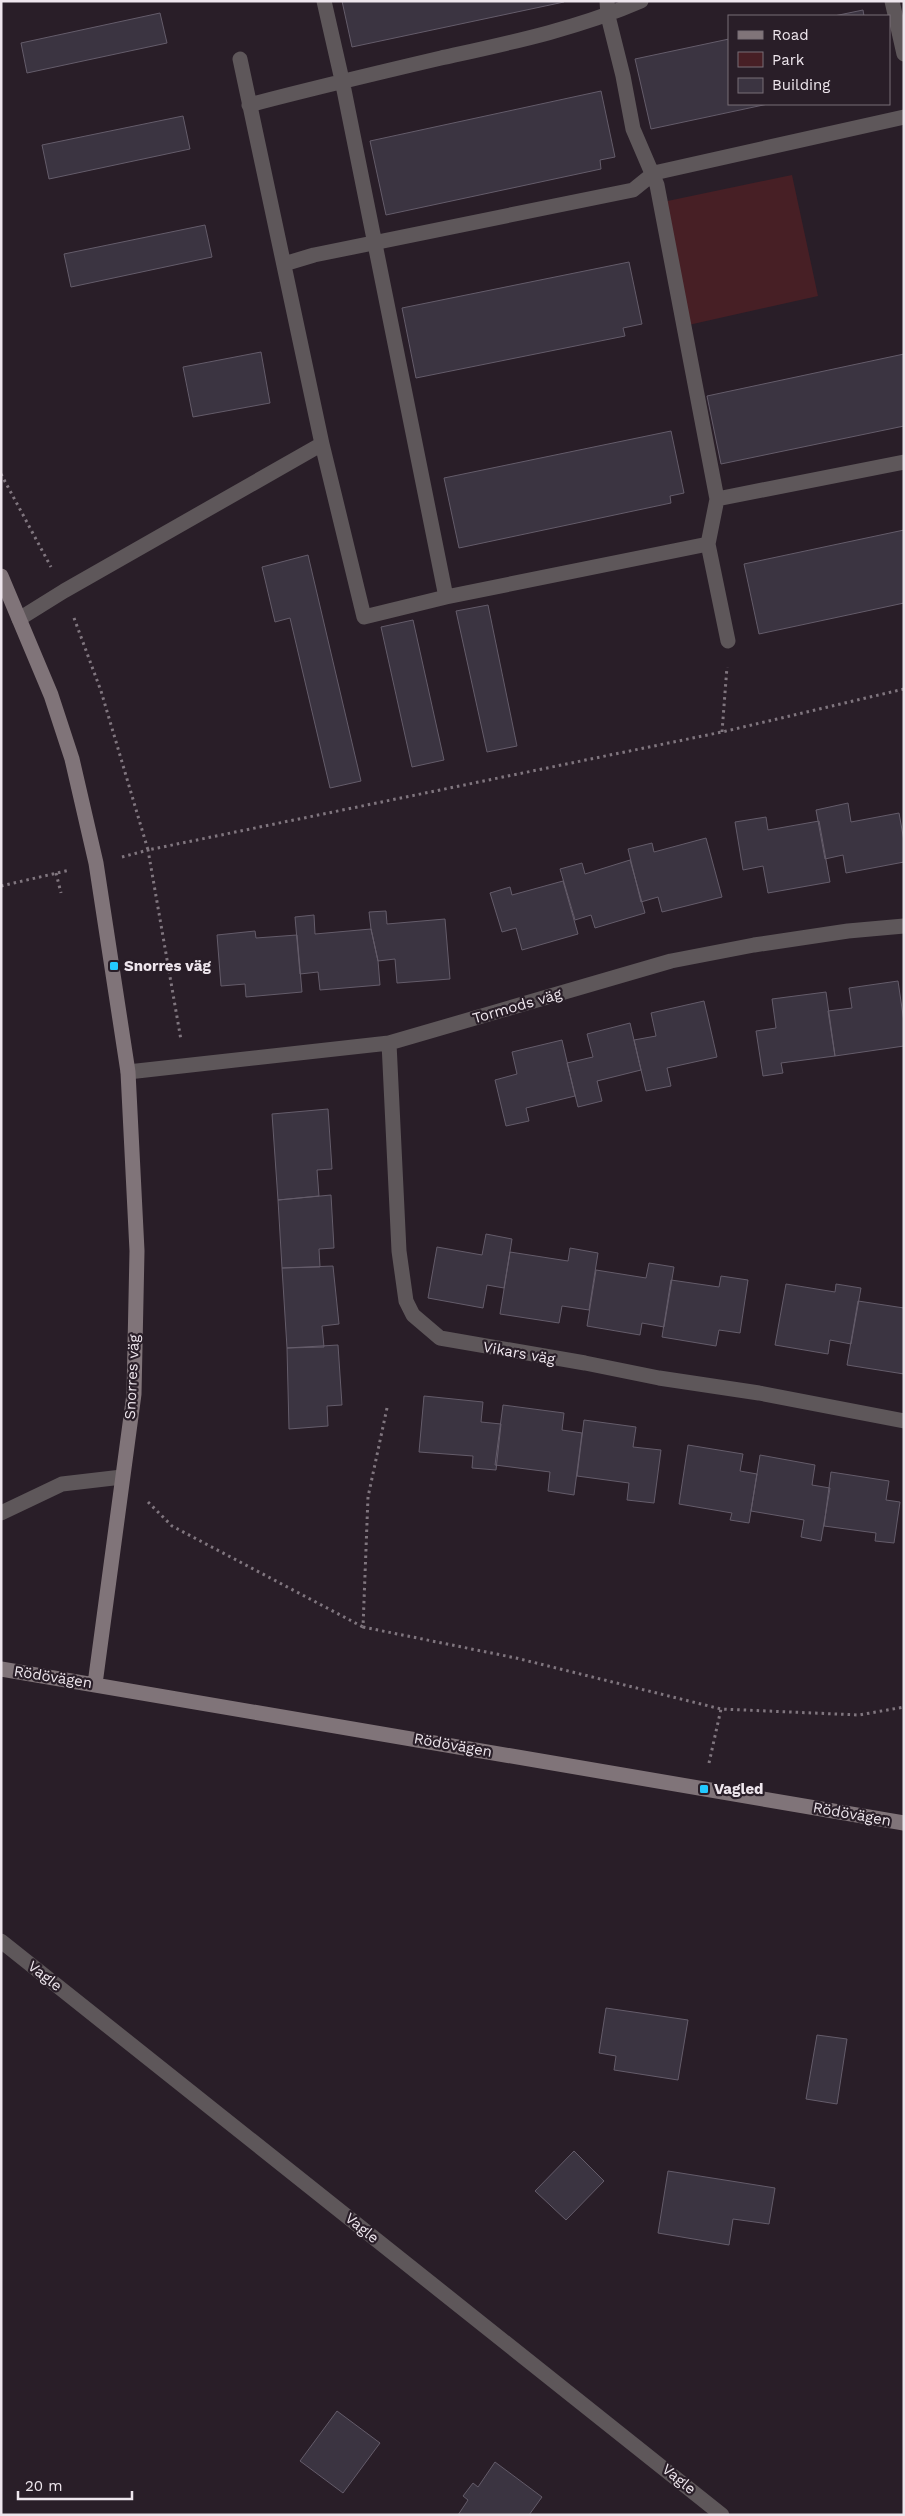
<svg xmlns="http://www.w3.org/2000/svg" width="905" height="2516" viewBox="0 0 905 2516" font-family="'Work Sans',sans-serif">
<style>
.green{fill:#471f25}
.building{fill:#3b3441;stroke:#645c6a}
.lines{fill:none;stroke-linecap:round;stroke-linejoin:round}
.path{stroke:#80767f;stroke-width:3;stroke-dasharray:2.5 4;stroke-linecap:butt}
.lane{stroke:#5e575a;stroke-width:15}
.street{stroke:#5e575a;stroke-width:15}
.secondary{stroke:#807479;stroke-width:15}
.poi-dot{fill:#23c9fe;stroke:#291e28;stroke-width:2}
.labels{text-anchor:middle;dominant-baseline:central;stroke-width:4.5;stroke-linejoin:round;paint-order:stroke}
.poi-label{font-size:15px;font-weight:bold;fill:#eee6ed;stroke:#291e28;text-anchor:start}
.street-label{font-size:15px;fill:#eee6ed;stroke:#291e28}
</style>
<rect width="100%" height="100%" fill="#291e28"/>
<path class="green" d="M792 175 818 296 684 326 658 203Z"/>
<path class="building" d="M342 1H564V2L352 47Z
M863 10 864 16H834Z
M160 13 167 43 27 73 21 43Z
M729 39V104H768L651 129 635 59Z
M601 91 615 157 600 160 601 169 386 215 370 141Z
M183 116 190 149 49 179 42 145Z
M205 225 212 257 71 287 64 254Z
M629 262 642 324 623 328 625 336 416 378 402 308Z
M261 352 270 403 193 417 183 367Z
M904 354V426L721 464 707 396Z
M671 431 684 493 670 496 671 503 459 548 444 478Z
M904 530V603L759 634 744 564Z
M308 555 361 781 330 788 290 618 275 622 262 567Z
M488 605 517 746 487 752 456 611Z
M413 620 444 760 412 767 381 627Z
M848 803 851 822 899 813 904 841V862L846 873 843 855 825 859 816 810Z
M766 817 768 830 819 821 830 882 768 893 763 866 743 870 735 822Z
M706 838 722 897 662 912 658 897 641 902 628 849 652 843 654 852Z
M630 860 645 913 595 928 591 915 575 920 560 869 582 863 585 874Z
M563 881 578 934 522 950 516 928 502 932 490 893 510 887 512 895Z
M386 911 387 924 445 919 450 979 397 983 395 959 378 961 371 929 369 912Z
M314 915 315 934 371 929 378 961 380 985 320 990 318 972 300 974 295 917Z
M255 931 256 938 297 935 302 992 246 997 245 984 221 986 217 935Z
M898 981 904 1022V1046L835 1056 828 1011 852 1008 849 988Z
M826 992 835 1056 781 1063 783 1073 763 1076 756 1031 776 1028 772 999Z
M704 1001 717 1057 667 1068 671 1086 646 1091 634 1040 656 1036 651 1013Z
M630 1023 641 1070 597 1081 602 1101 578 1107 567 1063 593 1057 587 1034Z
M562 1040 575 1096 526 1108 529 1121 506 1126 495 1080 517 1074 512 1052Z
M328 1109 332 1169 317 1170 319 1196 278 1200 272 1114Z
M331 1195 334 1248 319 1249 320 1267 282 1268 278 1200Z
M486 1234 512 1239 504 1288 487 1285 483 1308 428 1298 437 1247 482 1255Z
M570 1248 598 1253 589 1310 562 1306 559 1323 500 1314 510 1252 568 1261Z
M649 1263 674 1267 664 1327 642 1323 640 1335 587 1326 596 1270 646 1278Z
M333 1266 339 1324 322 1326 324 1347 287 1348 282 1268Z
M721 1276 748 1280 740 1333 719 1330 716 1346 662 1337 671 1280 719 1287Z
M786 1284 835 1292 836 1284 861 1288 851 1344 830 1340 828 1354 775 1345Z
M858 1301 904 1308V1374L847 1365Z
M338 1345 342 1405 327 1406 328 1426 289 1429 287 1348Z
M424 1396 483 1402 481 1422 501 1424 496 1470 472 1468 473 1456 419 1452Z
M503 1405 564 1413 562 1430 582 1433 574 1495 548 1491 550 1472 495 1465Z
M584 1420 636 1427 633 1447 661 1450 654 1503 627 1500 629 1483 577 1476Z
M688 1445 743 1454 740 1471 757 1474 749 1523 730 1520 732 1513 679 1504Z
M760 1455 815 1465 812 1485 830 1488 821 1541 801 1537 804 1520 751 1511Z
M831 1472 889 1481 886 1500 900 1502 894 1543 875 1541 876 1533 824 1526Z
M606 2008 688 2020 678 2080 614 2070 616 2056 599 2053Z
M817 2035 847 2039 837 2104 806 2099Z
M574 2151 604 2181 566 2220 535 2191Z
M668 2171 775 2188 769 2224 733 2219 729 2245 658 2233Z
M337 2411 380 2443 343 2493 300 2461Z
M495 2462 542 2497 529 2515H458L468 2500 463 2496 473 2483 478 2487Z"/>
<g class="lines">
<path class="path" d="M1 474 51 567
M74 618 101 691 148 850 722 732 904 689
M722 732 727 667
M122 857 148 850 181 1040
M56 873 61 893
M1 886 70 870
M387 1408 368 1497 363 1627 516 1658 721 1709
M148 1502 172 1526 363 1627
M709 1763 721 1709 859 1715 904 1707"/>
<path class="lane" d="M324 1 342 80 446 597
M892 1 904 54
M249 105C313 88 377 73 441 58 509 43 577 29 641 1
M284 264 314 255 633 190 654 173 904 117
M322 444 364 617 446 597 708 544 717 499 657 185 633 129 623 76 608 16 607 1
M717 499 904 462
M708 544 728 641
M19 619 64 591 322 444 240 59"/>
<path class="street" d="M389 1043 399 1251 406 1301 413 1315 440 1338 585 1363 659 1378 759 1393 904 1421
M128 1072 389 1043 671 961 754 945 848 931 904 926
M1 1513 62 1484 122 1477
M1 1941 722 2515"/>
<path class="secondary" d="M1 576 51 695 72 759 96 863 128 1072 137 1251 134 1394 95 1684
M1 1669 904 1823"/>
</g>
<g class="poi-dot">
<rect x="109" y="961" width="10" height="10" rx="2.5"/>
<rect x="699" y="1784" width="10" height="10" rx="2.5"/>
</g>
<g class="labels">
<g class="poi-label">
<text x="124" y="966">Snorres väg</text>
<text x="714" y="1789">Vagled</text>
</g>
<g class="street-label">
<text transform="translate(517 1006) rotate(-16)">Tormods väg</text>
<text transform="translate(519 1353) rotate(10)">Vikars väg</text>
<text transform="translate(132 1377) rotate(-87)">Snorres väg</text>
<text transform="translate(53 1677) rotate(9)">Rödövägen</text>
<text transform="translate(453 1745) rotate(10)">Rödövägen</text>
<text transform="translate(852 1814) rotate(10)">Rödövägen</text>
<text transform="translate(45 1976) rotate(38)">Vagle</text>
<text transform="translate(362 2228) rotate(39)">Vagle</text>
<text transform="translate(679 2479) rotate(39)">Vagle</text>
</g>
</g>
<rect width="905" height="2516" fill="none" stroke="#eee6ed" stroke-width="5"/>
<rect x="728" y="15" width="162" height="90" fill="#291e28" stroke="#786e77"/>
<rect x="738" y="31" width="25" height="8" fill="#807479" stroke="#786e77"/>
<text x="772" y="40" font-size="15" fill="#eee6ed">Road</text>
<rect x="738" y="52" width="25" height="15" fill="#471f25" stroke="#786e77"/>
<text x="772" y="65" font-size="15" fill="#eee6ed">Park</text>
<rect x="738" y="78" width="25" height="15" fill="#3b3441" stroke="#786e77"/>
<text x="772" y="90" font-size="15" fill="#eee6ed">Building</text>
<path d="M18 2491v8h114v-8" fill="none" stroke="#eee6ed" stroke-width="2.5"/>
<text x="25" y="2491" font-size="15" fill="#eee6ed" stroke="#291e28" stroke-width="4" paint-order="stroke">20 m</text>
</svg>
